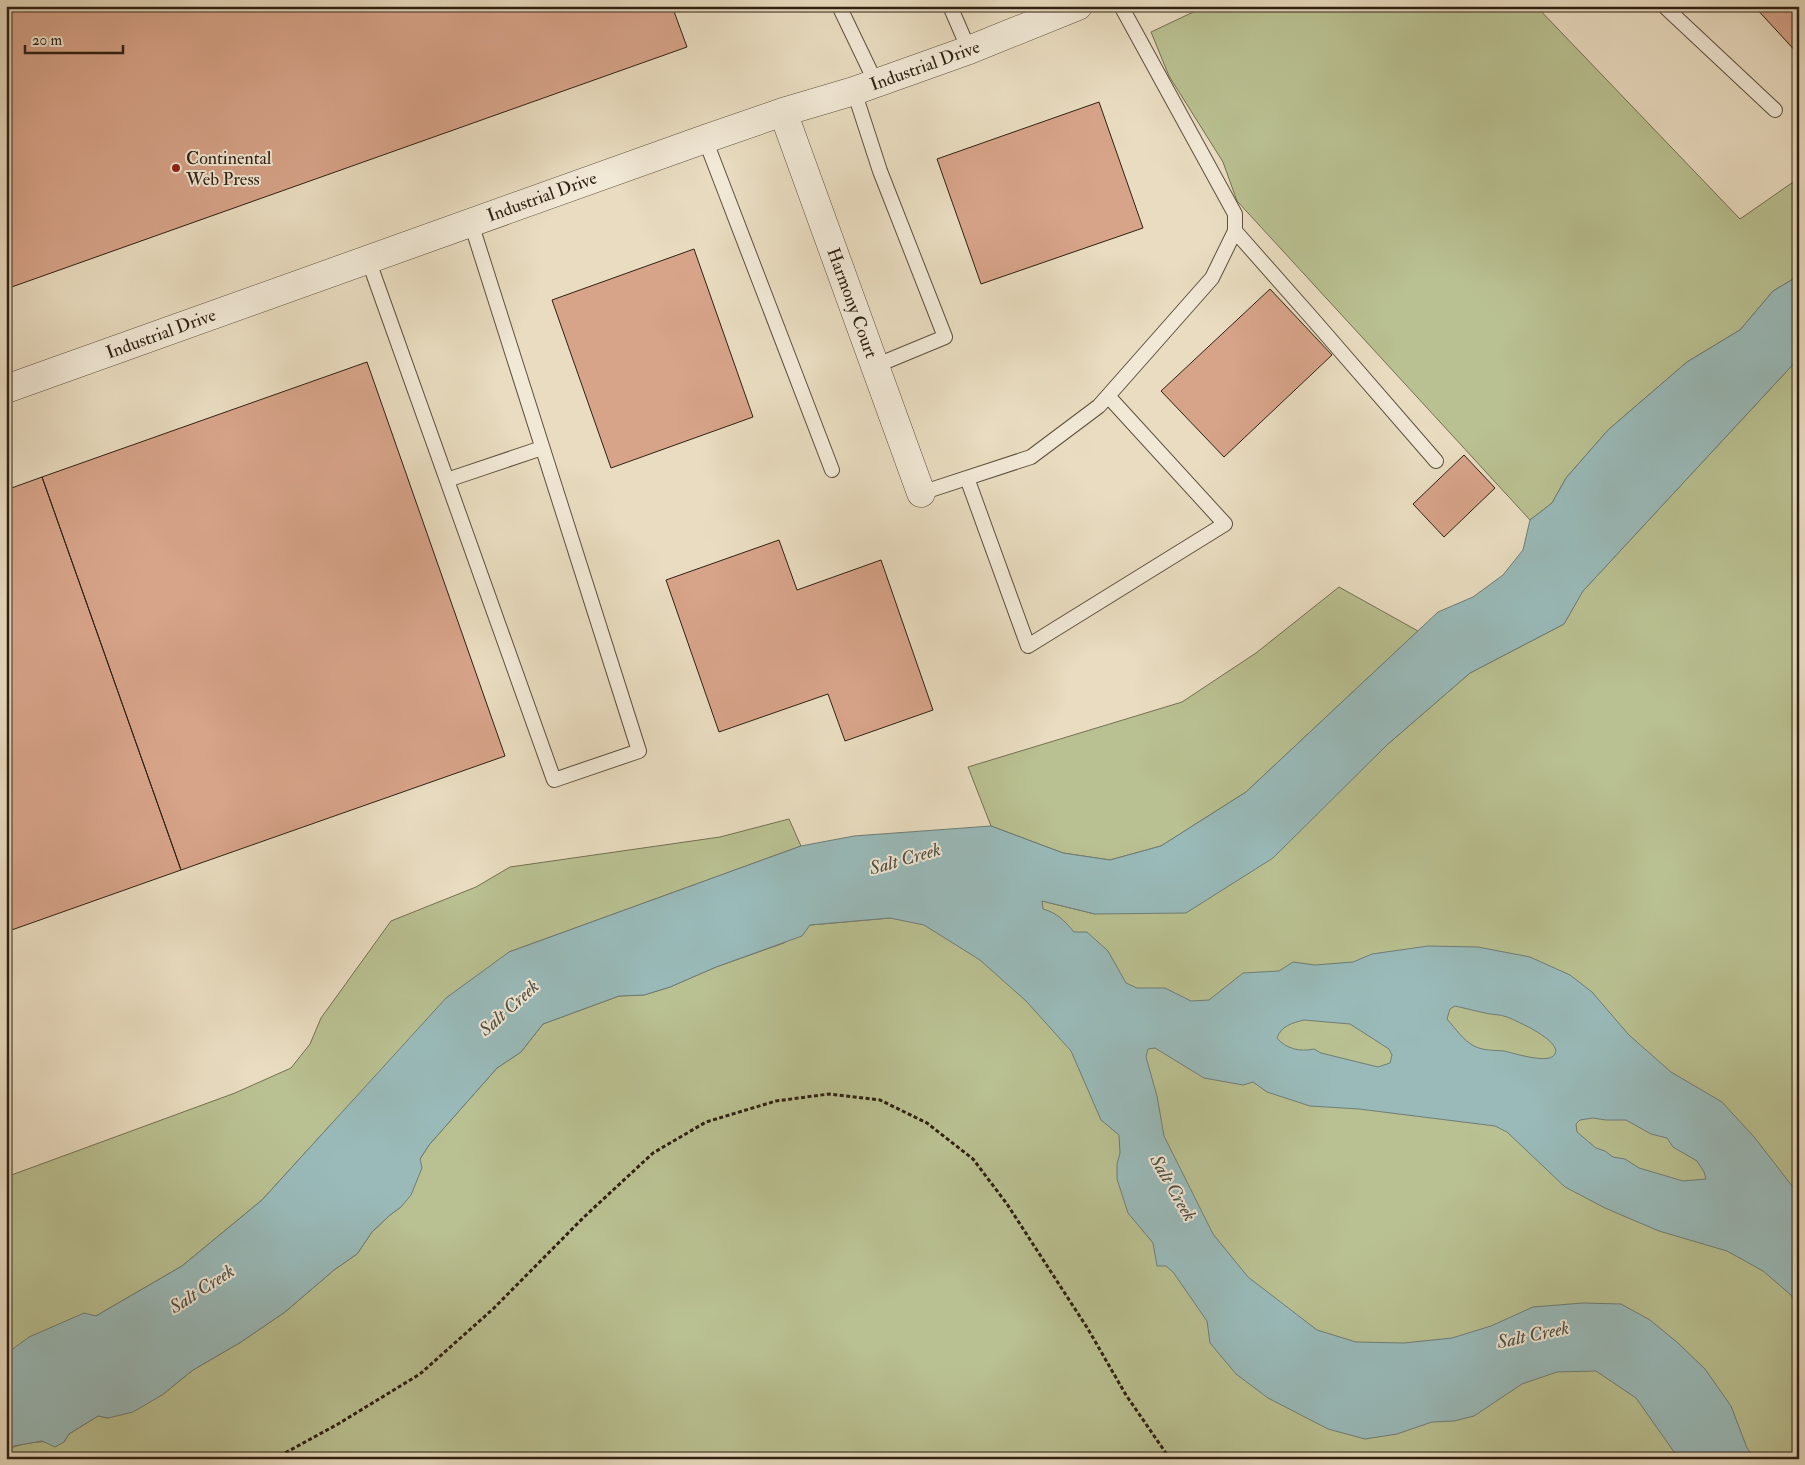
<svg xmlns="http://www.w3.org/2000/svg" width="1805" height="1465" viewBox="0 0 1805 1465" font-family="'IM FELL Double Pica',serif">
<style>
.green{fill:#b9c091;stroke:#747052}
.water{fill:#99bab9;stroke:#6f7d76;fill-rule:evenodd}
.building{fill:#d7a389;stroke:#2f2112}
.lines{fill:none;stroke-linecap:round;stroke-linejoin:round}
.service-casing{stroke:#5e503e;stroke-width:16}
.minor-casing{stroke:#5e503e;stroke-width:29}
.path{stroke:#2f2112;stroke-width:3;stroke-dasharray:4 2.5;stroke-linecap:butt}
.service{stroke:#f1e8d6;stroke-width:14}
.minor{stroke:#f1e8d6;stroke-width:28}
.poi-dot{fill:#8f2418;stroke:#f1e8d6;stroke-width:2}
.labels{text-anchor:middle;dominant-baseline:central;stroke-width:4;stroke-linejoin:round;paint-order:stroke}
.street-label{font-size:18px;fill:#2f2112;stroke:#f1e8d6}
.poi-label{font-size:18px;fill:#2f2112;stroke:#f1e8d6;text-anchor:start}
.water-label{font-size:19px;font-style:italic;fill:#4f4f44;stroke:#f1e8d6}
</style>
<rect width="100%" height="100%" fill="#e9dcc0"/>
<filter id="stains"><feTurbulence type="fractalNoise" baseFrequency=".004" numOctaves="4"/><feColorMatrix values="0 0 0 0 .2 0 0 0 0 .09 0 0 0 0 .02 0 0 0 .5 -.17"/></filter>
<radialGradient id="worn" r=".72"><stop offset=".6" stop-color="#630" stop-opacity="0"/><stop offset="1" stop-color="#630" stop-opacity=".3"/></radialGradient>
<path class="green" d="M1206 6H1536L1740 219 1799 178V261L1796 264 1795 278 1773 291 1740 330 1687 362 1608 430 1566 478 1552 503 1530 520 1237 201 1223 162 1169 76 1151 32Z
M1799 358V1459H6V1450C25 1441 44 1441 64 1442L69 1434 98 1416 108 1418 162 1395 193 1370 241 1342 285 1312 334 1270 357 1254 372 1232 390 1215 401 1207 420 1159 429 1145 497 1068 521 1052 543 1024 619 996 644 995 670 987 716 967 784 943 810 925 890 918 1042 901 1095 914 1388 744 1470 673 1564 624 1582 592Z
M1339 587 1418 631 1246 792 1161 846 1110 860 1063 853 991 826 968 767 1182 702 1256 653Z
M789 819 801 846 509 952 334 1121 262 1200 182 1266 96 1316 6 1354V1177L235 1093 291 1068 310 1044 321 1018 391 921 476 887 510 867 720 837Z"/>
<path class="water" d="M1799 261V358L1583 591 1564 624 1470 673 1388 744 1273 858 1186 913 1095 914 1042 901 1043 909C1057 913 1064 920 1074 932H1087L1108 951 1126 983 1137 988H1165L1191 1001 1209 1000 1243 973 1279 971 1293 962 1315 965 1353 962 1372 954 1428 946 1478 947 1530 957 1570 975 1592 992 1629 1035 1671 1072 1722 1102 1755 1138 1799 1195V1310L1791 1295 1763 1271 1727 1251 1659 1231 1605 1208 1565 1187 1507 1132 1495 1126 1359 1109 1310 1106 1267 1092 1253 1082 1243 1085 1204 1078 1155 1048 1148 1049 1146 1057 1157 1096 1164 1136 1213 1234 1248 1277 1317 1330 1356 1342 1404 1343 1452 1338 1491 1326 1533 1307 1583 1303 1621 1304 1650 1320 1678 1343 1705 1369 1731 1406 1747 1448 1755 1459H1679L1636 1398 1596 1371 1557 1372 1522 1384 1474 1416 1454 1421 1432 1422 1397 1434 1365 1439 1328 1429 1268 1398 1236 1374 1210 1343 1207 1321 1173 1272 1166 1266H1157L1153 1243 1128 1213 1117 1179V1164L1120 1153 1119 1135 1101 1120 1071 1051 1026 1001 980 960 924 925 890 918 810 925 802 936 716 967 670 987 644 995 619 996 543 1024 521 1052 497 1068 429 1145 420 1159 422 1168 411 1195 401 1207 390 1215 372 1232 357 1254 334 1270 285 1312 241 1342 193 1370 162 1395 133 1412 108 1418 98 1416 69 1434 64 1442 55 1447 42 1441 14 1446 6 1450V1354L29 1337 84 1313 96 1316 182 1266 262 1200 446 998 509 952 801 846 854 836 991 826 1063 853 1110 860 1161 846 1246 792 1438 612 1473 597 1503 575 1523 550 1530 520 1552 503 1566 478 1608 430 1687 362 1740 330 1773 291 1795 278 1796 263ZM1455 1006C1465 1008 1475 1011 1485 1013 1492 1015 1500 1014 1507 1017 1517 1021 1562 1041 1555 1054 1549 1065 1514 1053 1504 1051 1493 1050 1484 1051 1474 1046 1463 1040 1455 1028 1447 1019L1450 1009ZM1304 1020 1350 1024 1389 1049 1392 1055 1390 1063 1378 1067 1321 1053 1314 1049C1300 1052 1286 1049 1277 1038 1281 1026 1292 1023 1304 1020ZM1593 1118 1606 1120H1626L1651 1134 1667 1138 1673 1147 1697 1161 1704 1172 1706 1179 1683 1181 1639 1168 1625 1159 1613 1157 1605 1151 1596 1148 1577 1132 1576 1124 1580 1120Z"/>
<path class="building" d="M6 6H672L687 47 6 289Z
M1754 6H1799V55Z
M1099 102 1143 228 981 284 937 159Z
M694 249 753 417 611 468 552 300Z
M1270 289 1332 355 1224 457 1161 391Z
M367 362 505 756 181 870 42 477Z
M1464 455 1495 488 1444 537 1413 504Z
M42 477 181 870 6 932V490Z
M779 540 797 590 881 560 933 710 845 741 828 694 719 732 666 580Z"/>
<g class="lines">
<g class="service-casing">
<path id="service" d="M839 6 876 83
M950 6 969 50
M1664 6 1775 110
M854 91 880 171 945 337 875 366
M705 139 832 470
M1235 231 1311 317 1436 461
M368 259 554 780 639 751 471 223
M967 478 1028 646 1225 524 1108 396
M447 480 542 448
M921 493 1031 457 1099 406 1212 278 1235 231V214L1121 6"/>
</g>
<g class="minor-casing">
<path id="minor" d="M783 112 921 493
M6 389 705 139 783 112 854 91 969 50 1078 6"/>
</g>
<path class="path" d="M274 1459 338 1424 420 1374 493 1309 584 1217 653 1153 706 1122 776 1101 829 1094 880 1100 927 1123 973 1159 1007 1204 1088 1329 1126 1395 1170 1459"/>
<use href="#service" class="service"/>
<use href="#minor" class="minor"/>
</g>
<circle class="poi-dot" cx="176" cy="168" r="5"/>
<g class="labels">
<g class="street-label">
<text transform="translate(925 66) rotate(-20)">Industrial Drive</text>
<text transform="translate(542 197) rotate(-20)">Industrial Drive</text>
<text transform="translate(852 303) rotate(70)">Harmony Court</text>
<text transform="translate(161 334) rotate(-20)">Industrial Drive</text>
</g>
<g class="poi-label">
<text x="186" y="158">Continental<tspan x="186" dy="21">Web Press</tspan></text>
</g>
<g class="water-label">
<text transform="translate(905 859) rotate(-16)">Salt Creek</text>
<text transform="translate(509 1008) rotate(-42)">Salt Creek</text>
<text transform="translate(1173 1188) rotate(60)">Salt Creek</text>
<text transform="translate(202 1289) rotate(-33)">Salt Creek</text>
<text transform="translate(1533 1335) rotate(-12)">Salt Creek</text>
</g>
</g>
<rect width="1805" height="1465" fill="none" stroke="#e9dcc0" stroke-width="25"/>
<rect x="8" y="8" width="1790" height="1450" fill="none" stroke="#2f2112" stroke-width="2.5"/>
<rect x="12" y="12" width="1780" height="1440" fill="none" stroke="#2f2112"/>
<path d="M25 45v8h98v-8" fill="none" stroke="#2f2112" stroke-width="2.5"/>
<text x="32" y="45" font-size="15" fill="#2f2112" stroke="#f1e8d6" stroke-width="4" paint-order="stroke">20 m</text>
<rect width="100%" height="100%" filter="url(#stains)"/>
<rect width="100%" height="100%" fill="url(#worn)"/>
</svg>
